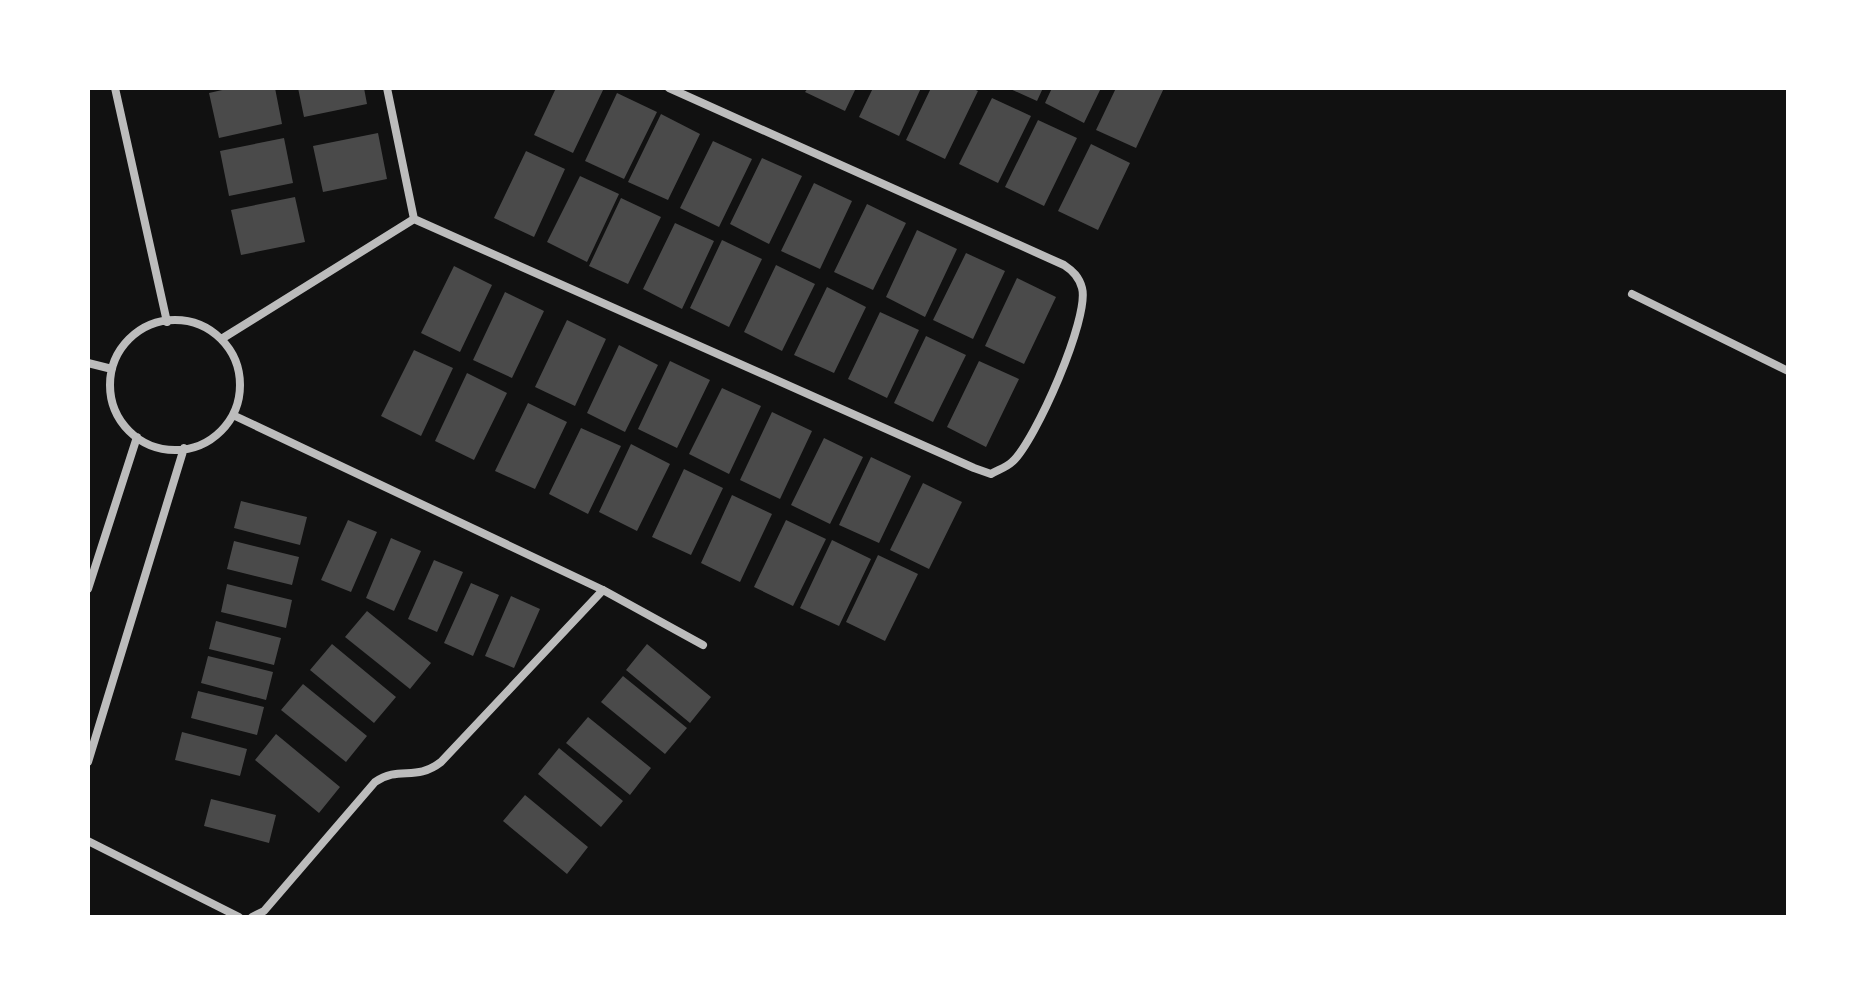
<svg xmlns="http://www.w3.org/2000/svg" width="1876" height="1005" viewBox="0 0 1876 1005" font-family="Commissioner,sans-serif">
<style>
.building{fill:#4a4a4a}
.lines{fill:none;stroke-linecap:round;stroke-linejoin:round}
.minor{stroke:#bcbcbc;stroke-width:8}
</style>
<rect width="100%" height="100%" fill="#111"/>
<path class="building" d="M231 88H275L282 124 219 138 209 93Z
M298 88H364L367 104 304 117Z
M556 88H604L573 153 534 135Z
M808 88H856L845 111 805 92Z
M873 88H921L899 136 859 117Z
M931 88H971L978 91 945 159 906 140Z
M1008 88H1043L1037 101Z
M1052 88H1101L1084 123 1045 103Z
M1116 88H1164L1136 148 1096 130Z
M617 93 657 112 624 179 585 161Z
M992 98 1031 116 998 183 959 164Z
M661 114 700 134 668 200 628 182Z
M1038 120 1077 138 1044 206 1005 187Z
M378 133 387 179 323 192 313 146Z
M284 138 293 183 229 196 220 151Z
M713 141 752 159 719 227 680 208Z
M1091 144 1130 163 1098 230 1058 211Z
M526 151 565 169 534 237 494 218Z
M762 158 802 176 769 244 730 224Z
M580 176 619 194 587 262 547 242Z
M814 183 852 201 820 269 781 251Z
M295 197 305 242 241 255 231 210Z
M621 198 661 217 628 284 589 266Z
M867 204 906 223 873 290 834 272Z
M675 223 714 241 682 309 643 289Z
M917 230 957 249 925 317 886 297Z
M722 240 762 259 729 327 690 308Z
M966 253 1005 271 973 339 933 320Z
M776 265 815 284 782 351 744 332Z
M454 266 492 285 460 352 421 333Z
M1017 278 1056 297 1024 364 985 346Z
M827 287 866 307 834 373 794 355Z
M505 292 544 311 512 378 473 360Z
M880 312 919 330 887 398 848 379Z
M567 320 606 339 575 406 535 387Z
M926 336 966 355 933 422 894 403Z
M619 345 658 365 625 432 587 413Z
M414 350 453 368 421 436 381 416Z
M670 361 710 380 677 448 638 429Z
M979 361 1019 379 986 447 947 427Z
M467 373 507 393 474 460 435 441Z
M722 388 761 406 729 474 689 454Z
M528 403 567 422 535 489 495 471Z
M772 412 812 431 780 499 740 480Z
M581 428 621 446 588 514 549 494Z
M824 438 863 457 830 524 791 505Z
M631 444 670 464 637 531 599 512Z
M871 457 911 476 879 543 839 525Z
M684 469 723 488 691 555 652 537Z
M923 483 962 502 929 569 890 550Z
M732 495 772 514 740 582 701 563Z
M241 501 307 517 300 545 234 528Z
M348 520 377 532 351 592 321 580Z
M786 520 826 539 793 606 754 587Z
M391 538 421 551 394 611 366 598Z
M832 540 871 559 839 626 800 608Z
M234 541 299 557 292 585 227 569Z
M878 555 918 574 885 641 846 622Z
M434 560 463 572 437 632 408 619Z
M471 583 499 595 473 656 444 643Z
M227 584 292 600 286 628 221 612Z
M511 596 540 609 514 668 485 656Z
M367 611 431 663 410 689 345 637Z
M216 621 281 638 274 665 209 649Z
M332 644 396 697 374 723 310 670Z
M647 644 711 697 690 723 626 670Z
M208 656 273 672 266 700 201 683Z
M623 676 687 728 665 754 601 702Z
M303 684 367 736 346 762 281 710Z
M198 691 264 707 257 735 191 718Z
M588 717 651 768 630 795 566 743Z
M182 732 247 749 240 776 175 760Z
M276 734 340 787 319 813 255 760Z
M559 748 623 801 601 827 538 774Z
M525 795 588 847 567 874 503 821Z
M211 799 276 815 269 843 204 826Z"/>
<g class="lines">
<path class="minor" d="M115 88 167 322
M414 219 974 468 991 474C998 470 1007 467 1012 462 1035 442 1090 317 1082 288 1079 277 1073 271 1064 265L669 88
M1632 294 1788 371
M110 385a65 65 0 1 1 130 0a65 65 0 1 1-130 0Z
M223 338 414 219 387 88
M88 363 112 369
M235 416 603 590 703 645
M88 589 137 437
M88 762 184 448
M88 841 239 917
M252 917 264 911 375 782C400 765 415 782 441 762L603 590"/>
</g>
<rect width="1876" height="1005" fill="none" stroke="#ffffff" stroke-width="180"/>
</svg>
